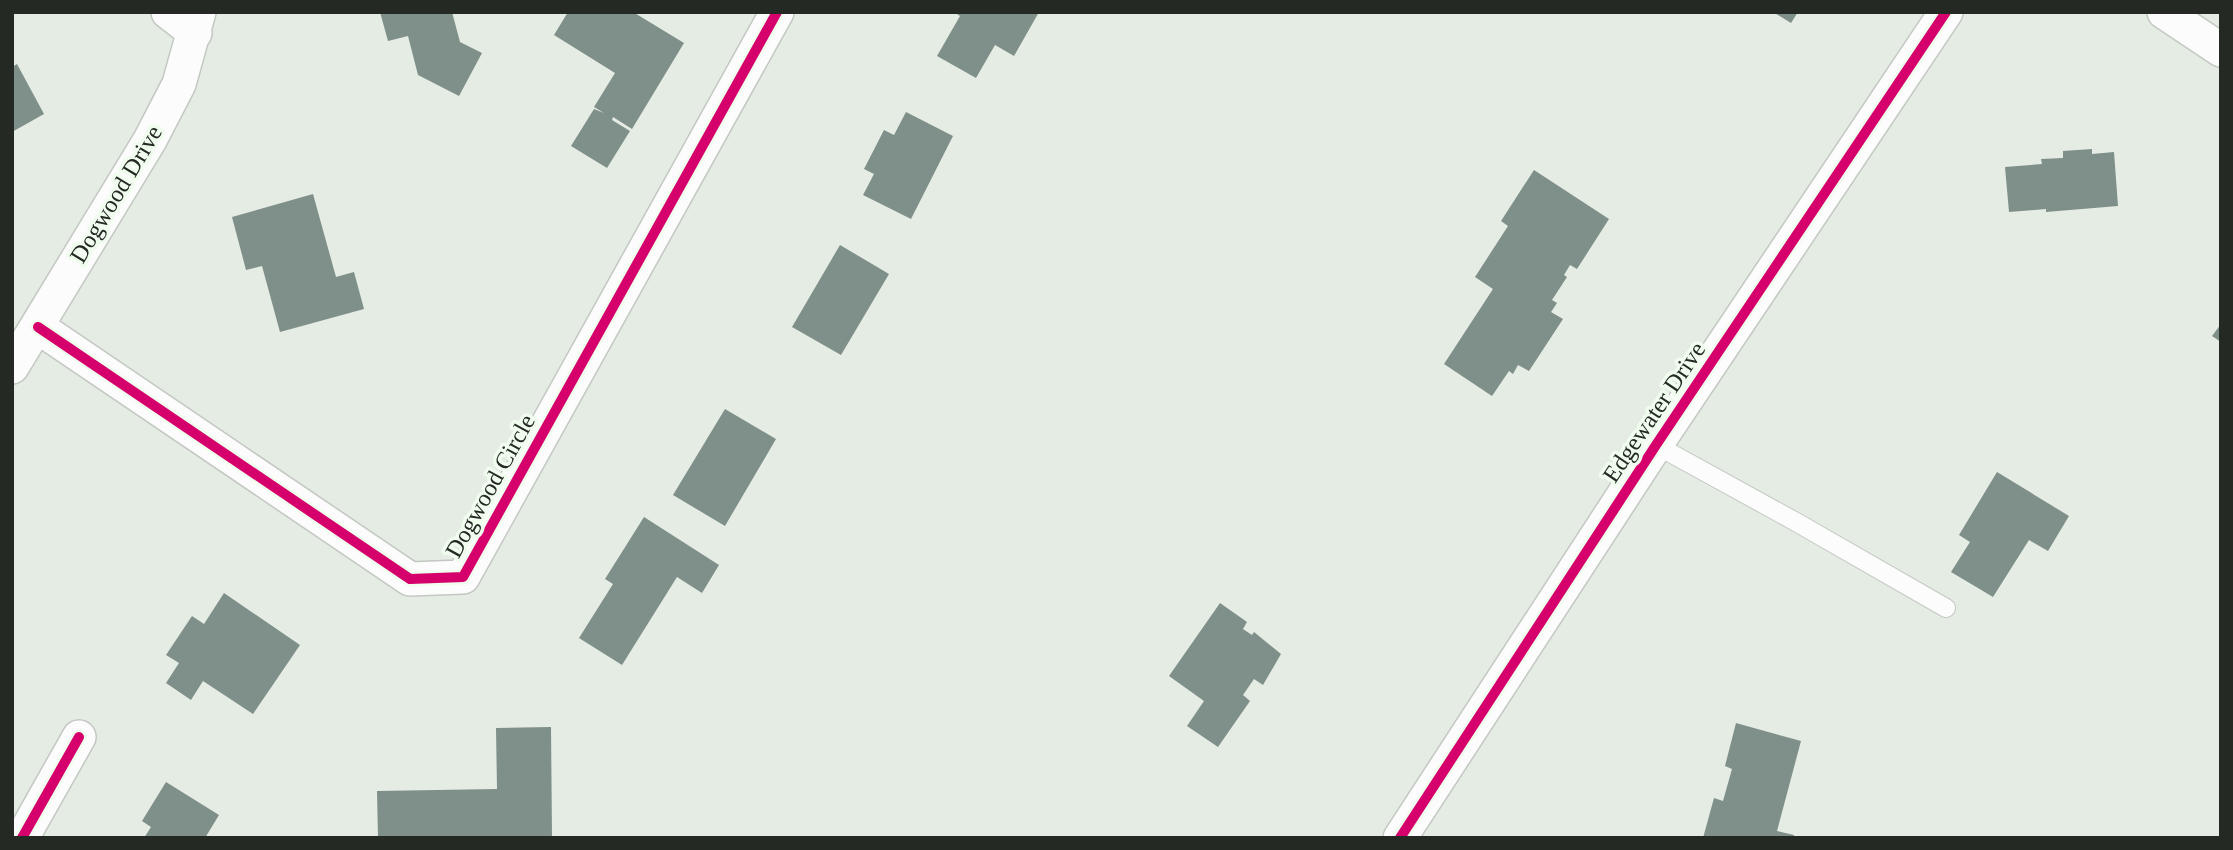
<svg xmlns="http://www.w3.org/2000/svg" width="2233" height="850" viewBox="0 0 2233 850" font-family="Georgia,serif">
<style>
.building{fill:#7f8f89}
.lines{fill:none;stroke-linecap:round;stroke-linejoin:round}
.lane-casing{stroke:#c3c8c2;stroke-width:20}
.street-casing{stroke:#c3c8c2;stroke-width:36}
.lane{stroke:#fbfcfb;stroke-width:18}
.street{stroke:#fbfcfb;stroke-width:33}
.cycleway-casing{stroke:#f0fcee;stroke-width:15}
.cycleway{stroke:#d6006c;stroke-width:10}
.labels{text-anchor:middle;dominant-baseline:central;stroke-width:7;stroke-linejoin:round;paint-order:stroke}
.street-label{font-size:24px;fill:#242923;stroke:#f0fcee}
</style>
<rect width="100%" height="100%" fill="#e5ece4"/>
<path class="building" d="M380 12H452L460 42 482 53 459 96 418 75 408 36 388 41Z
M568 12H633L684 43 632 129 613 117 612 120 630 131 607 168 571 146 594 109 604 113 594 107 615 73 554 35Z
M954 12H1039L1014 56 995 45 976 78 937 56 960 16Z
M1773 12H1798L1791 23Z
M17 64 44 114 12 132V67Z
M906 112 953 136 911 219 863 195 874 174 864 169 884 130 894 135Z
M2092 149V154L2114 152 2118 206 2046 212V209L2009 212 2005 167 2042 164 2041 159 2063 158V151Z
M1534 170 1609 219 1577 269 1570 265 1564 275 1567 277 1552 300 1557 303 1551 312 1563 319 1529 371 1518 365 1513 374 1509 371 1492 396 1444 364 1493 289 1475 277 1508 226 1501 221Z
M313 194 336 277 354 272 364 309 280 332 262 266 246 270 232 217Z
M840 245 889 274 841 355 792 327Z
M2221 324V342L2212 336Z
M725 409 776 439 725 526 673 495Z
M1997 472 2069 516 2048 551 2029 540 1993 597 1951 572 1970 542 1959 535Z
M644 517 719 565 702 593 677 577 622 665 579 638 613 584 605 579Z
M224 593 300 645 253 714 203 681 191 700 166 683 179 663 166 655 192 616 204 624Z
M1220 603 1247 622 1243 629 1252 635 1254 632 1281 654 1263 685 1254 679 1243 695 1250 701 1218 747 1187 726 1204 701 1169 676Z
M1736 723 1801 741 1777 831 1794 835V838H1703L1714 798 1723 801 1732 769 1725 766Z
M551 727 552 838H378L377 791 497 789 496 728Z
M166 782 219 815 205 838H144L151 827 142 821Z"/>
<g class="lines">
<g class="lane-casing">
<path id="lane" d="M1656 445 1796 522 1946 608"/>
</g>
<g class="street-casing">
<path id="street" d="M168 12 195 33
M2164 12 2221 50
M38 327 410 579 463 577 777 12
M12 367 150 140 179 84 199 12
M22 838 79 737
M1400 838 1656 445 1946 12"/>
</g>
<use href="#lane" class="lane"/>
<use href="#street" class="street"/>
<g class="cycleway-casing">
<path id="cycleway" d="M38 327 410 579 463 577 777 12
M22 838 79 737
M1400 838 1656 445 1946 12"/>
</g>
<use href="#cycleway" class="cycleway"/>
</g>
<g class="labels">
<g class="street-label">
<text transform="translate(116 194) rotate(-59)">Dogwood Drive</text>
<text transform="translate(1654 412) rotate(-56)">Edgewater Drive</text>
<text transform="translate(490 486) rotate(-61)">Dogwood Circle</text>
</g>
</g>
<rect width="2233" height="850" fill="none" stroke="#242923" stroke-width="28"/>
</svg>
